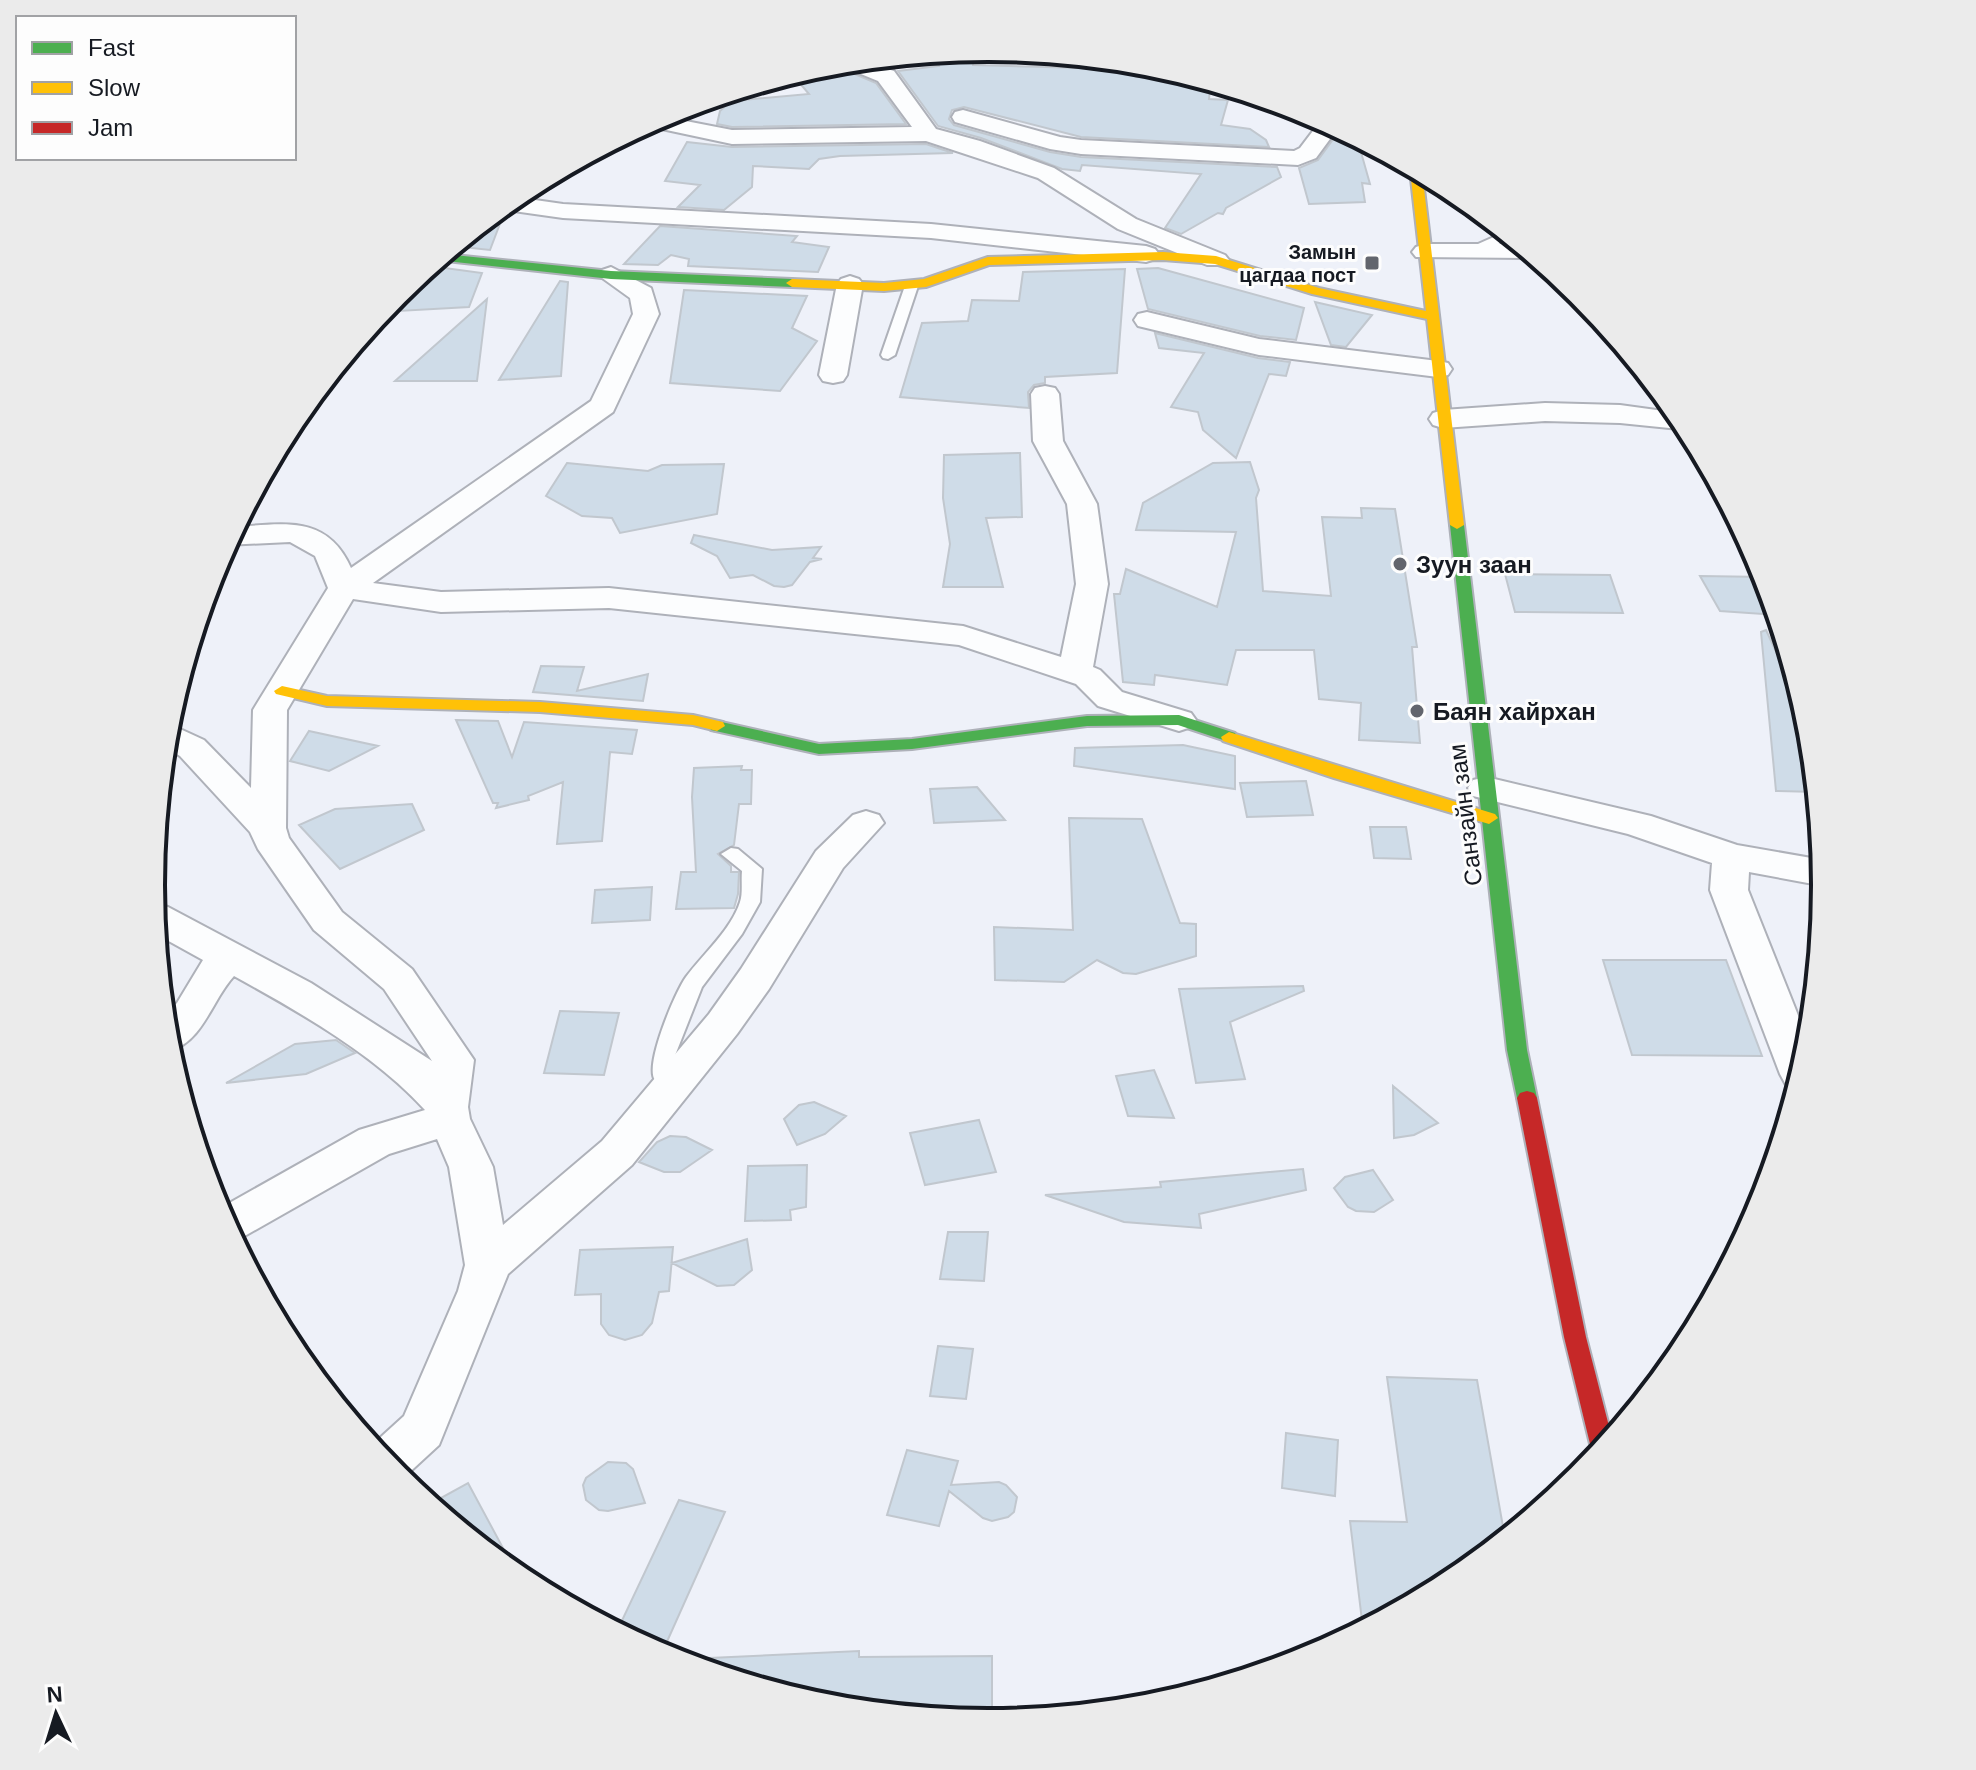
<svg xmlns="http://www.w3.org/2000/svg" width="1976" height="1770" viewBox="0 0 1976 1770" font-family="Arial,sans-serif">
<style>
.building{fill:#cfdce8;stroke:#c1c7ce;stroke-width:2}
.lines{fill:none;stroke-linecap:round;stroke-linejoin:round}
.lane-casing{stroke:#aeb1b9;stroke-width:4}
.street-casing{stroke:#aeb1b9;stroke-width:4}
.fast-casing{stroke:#aeb1b9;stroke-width:4}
.slow-casing{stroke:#aeb1b9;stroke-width:4}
.jam-casing{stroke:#aeb1b9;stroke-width:4}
.lane{fill:#fcfdfe;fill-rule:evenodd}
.street{fill:#fcfdfe;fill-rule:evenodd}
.fast{fill:#4caf50;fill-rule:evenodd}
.slow{fill:#ffc107;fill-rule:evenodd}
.jam{fill:#c62828;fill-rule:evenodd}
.poi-dot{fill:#62656d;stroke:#fdfdfd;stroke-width:3}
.labels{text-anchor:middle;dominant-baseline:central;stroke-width:6;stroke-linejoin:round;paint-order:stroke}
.far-poi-label{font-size:20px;font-weight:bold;fill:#161a22;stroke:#fdfdfd;text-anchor:end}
.poi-label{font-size:24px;font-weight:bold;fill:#161a22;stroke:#fdfdfd;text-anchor:start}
.street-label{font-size:24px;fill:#161a22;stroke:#fdfdfd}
.rim{fill:none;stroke:#161a22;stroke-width:4}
</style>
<rect width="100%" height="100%" fill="#eef1f9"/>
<path class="building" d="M938 61H973V65L1124 69 1136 77 1173 76 1171 83 1195 84V88L1210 89 1209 99 1228 100 1221 125 1250 129 1266 140 1269 147 1081 137 964 107 952 110 949 119 954 125 1050 152 1081 157 1277 167 1281 177 1226 208 1223 214 1218 213 1181 234 1165 228 1201 174 1082 165 1080 171 1062 169 981 138 938 126 898 71 939 66Z
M831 64 876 83 906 124 732 127 717 124 720 111 731 101 809 94 792 74Z
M1337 134 1357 138 1370 184 1362 183 1365 202 1309 204 1299 168 1318 160Z
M687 142 732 147 926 144 953 153 840 156 819 159 809 169 753 166 752 187 724 210 678 207 700 185 665 181Z
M497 211 504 213 490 250 453 246Z
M660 226 797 236 792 242 829 247 818 272 688 266 689 259 671 255 658 265 624 264Z
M430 266 482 273 469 307 381 312 396 293Z
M1158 268 1304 308 1296 340 1260 336 1148 309 1137 269Z
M1125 269 1117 373 1045 377V383L1034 385 1028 392 1029 408 900 397 922 323 968 321 972 300 1019 301 1023 272Z
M560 281 568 282 561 376 499 380Z
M684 290 807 296 792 328 817 341 780 391 670 383Z
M487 299 477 381H395Z
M1315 302 1372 315 1346 347 1331 345Z
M1155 333 1258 358 1290 362 1286 376 1269 374 1236 458 1203 430 1198 412 1171 407 1204 353 1159 348Z
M1020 453 1022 517 986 518 1003 587H943L950 544 943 498 944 455Z
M1250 462 1259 490 1256 498 1263 591 1331 596 1322 517 1362 518 1361 508 1395 509 1417 647H1412L1420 743 1359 740 1361 703 1319 699 1314 650H1236L1227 685 1155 675 1154 685 1123 682 1114 594H1120L1126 569 1217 607 1236 532 1136 530 1143 503 1213 463Z
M567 463 648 471 662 465 724 464 717 514 620 533 612 518 582 516 546 496Z
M694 535 772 550 821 547 813 558 822 559 810 562 792 585 784 587 774 586 753 575 730 578 717 556 691 543Z
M1505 574 1610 575 1623 613 1515 612Z
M1700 576 1765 577 1777 615 1720 611Z
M1766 630 1800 704H1804L1809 722 1816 792 1776 791 1761 632Z
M541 666 584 667 577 691 648 674 643 701 533 692Z
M456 720 498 721 512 757 524 722 637 730 632 754 610 752 602 841 557 844 563 782 528 796 529 800 496 808 498 803H493Z
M309 731 378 746 329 771 290 761Z
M1183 745 1235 756V789L1074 766 1075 748Z
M742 766 741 770H752L751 804H739L734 845 718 854 731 866V872H739L738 894 734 908 676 909 681 872H696L692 797 694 768Z
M1306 781 1313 815 1247 817 1240 783Z
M977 787 1005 820 934 823 930 789Z
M412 804 424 830 340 869 299 825 335 809Z
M1069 818 1142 819 1180 923 1196 924V956L1136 974 1123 973 1097 960 1064 982 995 980 994 927 1073 930Z
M1370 827H1406L1411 859 1374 858Z
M652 887 650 920 592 923 595 890Z
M1603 960H1726L1762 1056 1632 1055Z
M1303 986 1304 991 1230 1022 1245 1079 1196 1083 1179 989Z
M560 1011 619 1013 604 1075 544 1073Z
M336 1040 355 1053 306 1074 226 1083 295 1044Z
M1154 1070 1174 1118 1128 1116 1116 1076Z
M1393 1086 1438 1123 1414 1135 1394 1138Z
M814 1102 846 1116 825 1134 797 1145 784 1119 799 1105Z
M979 1120 996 1172 925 1185 910 1133Z
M670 1136 686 1137 712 1150 680 1172H664L639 1162 657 1142Z
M807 1165 806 1207 790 1210 791 1220 745 1221 748 1166Z
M1303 1169 1306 1190 1199 1214 1201 1228 1124 1222 1045 1195 1161 1187 1160 1182Z
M1373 1170 1393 1200 1374 1212 1356 1211 1348 1207 1334 1188 1345 1177Z
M948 1232H988L984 1281 940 1279Z
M747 1239 752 1270 734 1285 717 1286 672 1263Z
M673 1247 669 1291 659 1292 652 1323 642 1335 625 1340 609 1335 601 1324V1294L575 1295 580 1250Z
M938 1346 973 1349 966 1399 930 1396Z
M1387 1377 1477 1380 1505 1538 1453 1581 1363 1629 1350 1521 1407 1522Z
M1286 1433 1338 1440 1335 1496 1282 1488Z
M907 1450 958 1461 951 1485 999 1482 1006 1485 1017 1497 1014 1512 1008 1517 992 1521 983 1518 949 1491 939 1526 887 1515Z
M608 1462 626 1463 633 1469 645 1503 608 1511 599 1510 586 1500 583 1485 586 1478Z
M468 1483 518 1576H517L430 1504Z
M679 1500 725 1512 661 1655 617 1631Z
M859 1651V1657L992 1656V1713L903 1714 824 1706 687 1664 688 1659Z"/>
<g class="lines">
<g class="lane-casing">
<path id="lane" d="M1505 232 1513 238 1472 255 1460 252Z
M906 283 918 286 895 355 888 359 883 358 881 355Z
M731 848 738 849 762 869 760 902 742 934 702 987 674 1058 673 1072 683 1085 680 1091C668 1094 662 1090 655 1080 644 1066 675 992 686 977 703 954 731 930 740 902 743 893 741 881 742 871L721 854Z"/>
</g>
<g class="street-casing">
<path id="street" d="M861 61 894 71 936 129 980 141 1054 168 1136 219 1225 255 1229 260 1225 265H1207L1118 229 1038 178 926 141 732 144 643 125 660 116 732 130 912 127 878 81 834 63Z
M1133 62 1157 66 1137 74 1126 68Z
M963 110 1060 137 1081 140 1294 151 1300 148 1322 119 1338 128 1316 158 1298 165 1081 154 1050 149 955 122 952 117 955 112Z
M514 197 563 204 931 224 1146 246 1155 249 1159 254 1155 259 1146 262 931 238 563 218 499 209Z
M1425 244H1520L1537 258 1416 257 1412 252 1416 247Z
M611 267 651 288 659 314 613 412 373 583 441 592 609 588 963 626 1061 657 1076 584 1067 504 1033 441 1031 394 1035 388 1045 386 1055 388 1059 394 1063 441 1097 504 1108 584 1093 667 1100 670 1122 692 1191 713 1196 720 1191 727 1179 731 1098 706 1076 684 959 645 609 608 441 612 353 599 287 710 286 828 289 838 342 912 412 969 474 1060 468 1107 470 1119 493 1167 503 1225 602 1141 709 1014 741 969 816 851 853 815 866 811 879 815 884 823 843 868 769 989 737 1034 632 1165 508 1274 439 1445 401 1480 371 1446 404 1416 458 1291 465 1265 449 1167 437 1139 389 1154 234 1242 217 1210 359 1130 425 1110C374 1054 301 1013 234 976 211 1001 204 1041 168 1052L164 1015 177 1003 203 960 156 934 153 903 168 907 311 983 432 1061 384 989 314 930 258 849 250 832 180 756 165 747 167 723 204 740 251 788 253 710 328 588 315 556 290 542 225 545 235 527C284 524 327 514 351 568L591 401 633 314 630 298 598 275 602 270Z
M850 276 859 279 863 284 847 375 843 381 833 383 823 381 819 375 837 284 841 279Z
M1147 312 1259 339 1438 361 1448 363 1452 369 1448 375 1438 377 1259 355 1138 326 1134 320 1138 314Z
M1545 403 1620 405 1678 413 1689 430 1620 423 1545 421 1443 428 1433 425 1429 419 1433 413 1443 410Z
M1486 777 1651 816 1737 845 1823 860 1824 886 1749 872 1748 890 1809 1043 1797 1088 1786 1085 1780 1074 1710 890 1712 863 1628 834 1473 796 1468 788 1473 780Z"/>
</g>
<g class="fast-casing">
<path id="fast" d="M444 254 611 271 792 279 798 283 792 287 611 279 437 260Z
M1457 521 1464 525 1527 1050 1537 1098 1534 1103H1520L1517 1098 1507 1050 1450 525Z
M1179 715 1235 733 1237 737 1229 742 1178 725 1087 726 912 749 819 754 711 730 709 726 717 721 819 744 912 739 1087 716Z"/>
</g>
<g class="slow-casing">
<path id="slow" d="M1413 167 1422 172 1464 525 1457 529 1450 525 1427 319 1312 294 1215 264 1163 260 989 265 926 287 884 291 792 287 786 283 792 279 884 283 924 279 988 257 1163 252 1216 256 1319 288 1426 311 1410 170Z
M282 686 327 696 540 702 693 715 723 722 725 726 717 731 693 725 540 712 327 706 276 694 274 691Z
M1229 732 1495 814 1498 818 1489 824 1334 778 1223 741 1221 737Z"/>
</g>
<g class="jam-casing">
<path id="jam" d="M1527 1091 1534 1093 1537 1098 1586 1337 1612 1438 1597 1456 1591 1448 1564 1337 1517 1098 1520 1093Z"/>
</g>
<use href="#lane" class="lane"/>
<use href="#street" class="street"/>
<use href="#fast" class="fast"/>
<use href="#slow" class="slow"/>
<use href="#jam" class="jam"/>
</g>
<g class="poi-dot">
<rect x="1364" y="255" width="16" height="16" rx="4"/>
<circle cx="1400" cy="564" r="8"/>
<circle cx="1417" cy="711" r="8"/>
</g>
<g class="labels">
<g class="far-poi-label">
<text x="1356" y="252">Замын<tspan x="1356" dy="23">цагдаа пост</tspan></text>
</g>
<g class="poi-label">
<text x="1416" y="564">Зуун заан</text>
<text x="1433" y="711">Баян хайрхан</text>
</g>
<g class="street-label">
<text transform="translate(1465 815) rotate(-97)">Санзайн зам</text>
</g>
</g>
<path d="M0 0H1976V1770H0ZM165 885a823 823 0 1 1 1646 0a823 823 0 1 1-1646 0Z" fill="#ebebeb" fill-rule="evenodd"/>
<path class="rim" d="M165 885a823 823 0 1 1 1646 0a823 823 0 1 1-1646 0Z"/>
<rect x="16" y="16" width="280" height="144" fill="#fdfdfd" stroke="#a1a2a5" stroke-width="2"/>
<rect x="32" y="42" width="40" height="12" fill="#4caf50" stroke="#a1a2a5" stroke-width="2"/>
<text x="88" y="56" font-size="24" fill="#161a22">Fast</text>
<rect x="32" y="82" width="40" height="12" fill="#ffc107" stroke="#a1a2a5" stroke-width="2"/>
<text x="88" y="96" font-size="24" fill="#161a22">Slow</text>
<rect x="32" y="122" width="40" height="12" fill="#c62828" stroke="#a1a2a5" stroke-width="2"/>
<text x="88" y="136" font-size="24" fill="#161a22">Jam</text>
<g transform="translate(56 1714) rotate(356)" stroke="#fdfdfd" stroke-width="6" paint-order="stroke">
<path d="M0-6L14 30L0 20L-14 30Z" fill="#161a22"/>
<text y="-12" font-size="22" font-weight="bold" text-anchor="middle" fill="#161a22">N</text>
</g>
</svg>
